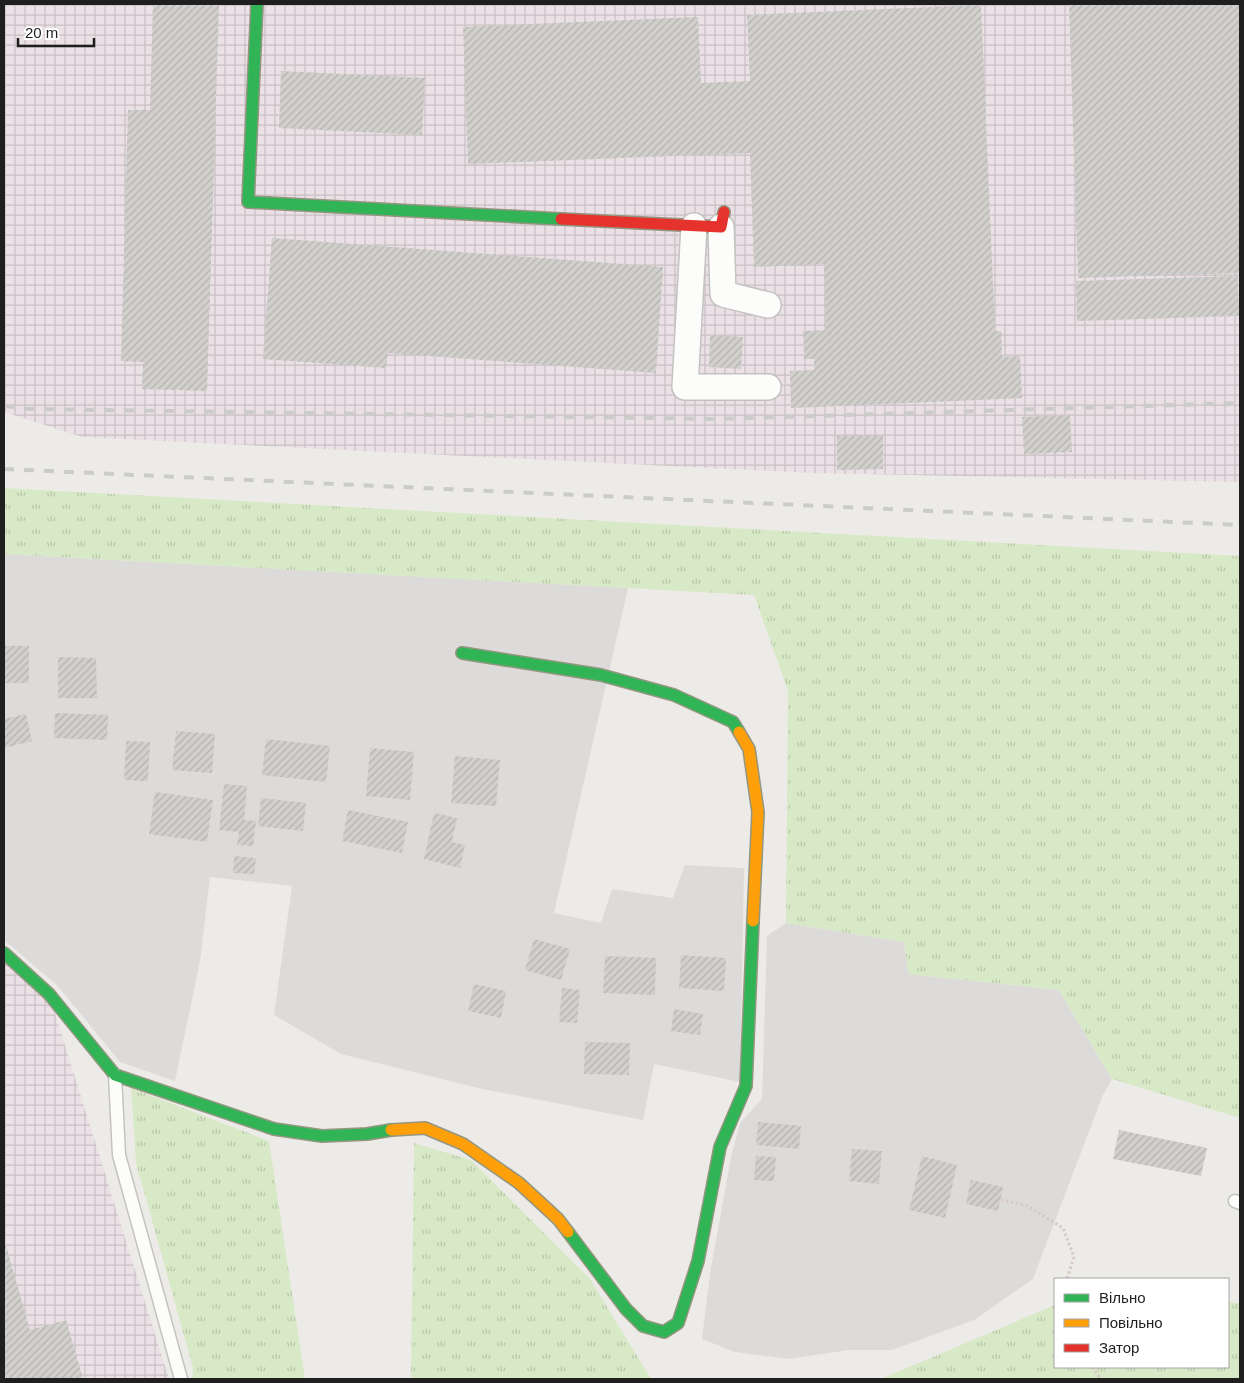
<svg xmlns="http://www.w3.org/2000/svg" width="1244" height="1383" viewBox="0 0 1244 1383" font-family="Arial,sans-serif">
<style>
.residential{fill:#dcdbd9}
.industrial{fill:url(#industrial-grid)}
.grass{fill:url(#grass-tufts)}
.building{fill:url(#building-hatch)}
.lines{fill:none;stroke-linecap:round;stroke-linejoin:round}
.lane-casing{stroke:#c4c3c2;stroke-width:15}
.street-casing{stroke:#c4c3c2;stroke-width:28}
.fast-casing{stroke:#939680;stroke-width:14}
.slow-casing{stroke:#939680;stroke-width:14}
.jam-casing{stroke:#939680;stroke-width:14}
.path{stroke:#d6cac7;stroke-width:3;stroke-dasharray:2.5 2.5;stroke-linecap:butt}
.lane{stroke:#fcfcfb;stroke-width:12}
.street{stroke:#fcfcfb;stroke-width:25}
.fast{stroke:#30b455;stroke-width:11}
.slow{stroke:#ff9f0a;stroke-width:11}
.jam{stroke:#e5322d;stroke-width:11}
.rail{stroke:#cbcbca;stroke-width:4;stroke-dasharray:10 10;stroke-linecap:butt}
</style>
<defs>
<pattern id="industrial-grid" width="8" height="8" patternUnits="userSpaceOnUse" patternTransform="scale(1.25)"><rect width="8" height="8" fill="#eae0e5"/><path d="M0 4h8M4 0v8" fill="none" stroke="#c8c0c4"/></pattern>
<pattern id="grass-tufts" width="24" height="20" patternUnits="userSpaceOnUse" patternTransform="scale(1.25)"><rect width="24" height="20" fill="#d8e9c7"/><path d="M3 7l-1-3M5 7V3M7 7l1-3M15 17l-1-3M17 17v-4M19 17l1-3" fill="none" stroke="#b9c7aa"/></pattern>
<pattern id="building-hatch" width="6" height="6" patternUnits="userSpaceOnUse" patternTransform="scale(1.25)"><rect width="6" height="6" fill="#d2d0cd"/><path d="M-1 1l2-2M0 6l6-6M5 7l2-2" fill="none" stroke="#b4b2b0"/></pattern>
</defs>
<rect width="100%" height="100%" fill="#edebe7"/>
<path class="residential" d="M4 554 628 588 554 913 601 923 612 889 673 898 685 865 744 868 740 1082 654 1064 643 1120 478 1088 341 1054 274 1015 292 886 210 877 200 961 175 1081 120 1062 57 985 4 940Z
M786 923 904 942 909 974 1059 990 1112 1079 1102 1097 1033 1279 974 1320 892 1350H849L789 1359 735 1352 702 1339 710 1274 731 1157 740 1123 762 1099 767 936Z"/>
<path class="industrial" d="M4 4H1240V482L811 473 82 437 4 412Z
M4 956 49 994 169 1379H4Z"/>
<path class="grass" d="M4 488 1240 556V1118L1112 1079 1059 990 909 974 904 942 786 923 788 691 754 595 4 554Z
M131 1088 269 1141 305 1379H192L193 1368 136 1163Z
M414 1143 471 1160 590 1279 651 1379H411Z
M1228 1302 1240 1303V1379H881L1055 1305V1367H1228Z"/>
<path class="building" d="M153 4H219L207 391 142 389 143 362 121 361 128 110H150Z
M1069 4H1240V273L1078 278Z
M981 5 995 331H1001L1002 357 1020 356 1022 398 791 408 790 371 814 370V359H804L803 331 826 330 824 264 754 267 750 153 468 164 463 27 698 17 701 83 750 81 747 15Z
M281 71 425 78 422 135 279 128Z
M272 238 663 267 656 373 388 353 386 368 263 359Z
M1238 276 1239 316 1077 321 1076 281Z
M710 335 743 337 741 369 709 367Z
M1070 415 1072 452 1024 454 1022 417Z
M837 436H883V469L837 470Z
M4 646H29V683H4Z
M58 657 96 658 97 698H58Z
M55 713 108 715 107 740 54 738Z
M26 714 32 741 4 748V719Z
M176 731 215 734 212 773 172 770Z
M266 739 330 746 326 782 262 775Z
M126 741 150 742 148 781 124 780Z
M370 748 414 752 410 800 366 796Z
M455 756 500 760 496 806 451 803Z
M224 784 247 786 244 820 256 821 253 846 237 845 239 832 219 830Z
M155 792 213 800 207 842 149 834Z
M261 798 306 803 303 831 258 826Z
M348 810 408 822 402 853 342 841Z
M434 813 457 818 452 842 465 845 460 868 424 859Z
M234 856 256 858 254 874 233 873Z
M534 939 570 949 561 980 525 970Z
M681 955 726 958 724 991 679 988Z
M605 956 656 958 655 995 603 993Z
M474 984 506 991 501 1018 468 1011Z
M562 988 580 990 577 1023 559 1022Z
M674 1009 703 1014 700 1035 671 1031Z
M585 1042 630 1043 629 1075 584 1074Z
M758 1122 801 1126 799 1149 756 1145Z
M1119 1130 1207 1148 1201 1176 1113 1159Z
M852 1149 882 1151 879 1184 849 1181Z
M756 1156 776 1157 774 1181 754 1180Z
M922 1156 957 1165 945 1218 909 1210Z
M971 1180 1003 1187 998 1211 966 1204Z
M4 1239 30 1330 66 1320 83 1379H4Z"/>
<g class="lines">
<g class="lane-casing">
<path id="lane" d="M115 1075 119 1155 181 1379
M1235 1201 1240 1203"/>
</g>
<g class="street-casing">
<path id="street" d="M694 226 685 387H768
M721 227 723 294 768 305"/>
</g>
<g class="fast-casing">
<path id="fast" d="M257 4 248 202 561 219
M462 653 601 675 674 695 733 722 739 732
M4 953 49 994 115 1075 274 1129 322 1136 367 1134 391 1130
M568 1232 626 1309 643 1326 664 1332 678 1323 698 1261 720 1147 746 1086 753 921"/>
</g>
<g class="slow-casing">
<path id="slow" d="M739 732 749 749 758 812 753 921
M391 1130 425 1128 463 1144 519 1183 558 1219 568 1232"/>
</g>
<g class="jam-casing">
<path id="jam" d="M561 219 721 227 724 212"/>
</g>
<path class="path" d="M1001 1200 1026 1205 1063 1228 1074 1257 1067 1279
M1092 1367 1101 1379"/>
<use href="#lane" class="lane"/>
<use href="#street" class="street"/>
<use href="#fast" class="fast"/>
<use href="#slow" class="slow"/>
<use href="#jam" class="jam"/>
<path class="rail" d="M4 406 31 409 717 419 1240 403
M4 469 1240 525"/>
</g>
<rect width="1244" height="1383" fill="none" stroke="#1f1f1f" stroke-width="10"/>
<rect x="1054" y="1278" width="175" height="90" fill="#ffffff" stroke="#a5a5a5"/>
<rect x="1064" y="1294" width="25" height="8" fill="#30b455" stroke="#a5a5a5"/>
<text x="1099" y="1303" font-size="15" fill="#1f1f1f">Вільно</text>
<rect x="1064" y="1319" width="25" height="8" fill="#ff9f0a" stroke="#a5a5a5"/>
<text x="1099" y="1328" font-size="15" fill="#1f1f1f">Повільно</text>
<rect x="1064" y="1344" width="25" height="8" fill="#e5322d" stroke="#a5a5a5"/>
<text x="1099" y="1353" font-size="15" fill="#1f1f1f">Затор</text>
<path d="M18 38v8h76v-8" fill="none" stroke="#1f1f1f" stroke-width="2.5"/>
<text x="25" y="38" font-size="15" fill="#1f1f1f" stroke="#ffffff" stroke-width="4" paint-order="stroke">20 m</text>
</svg>
